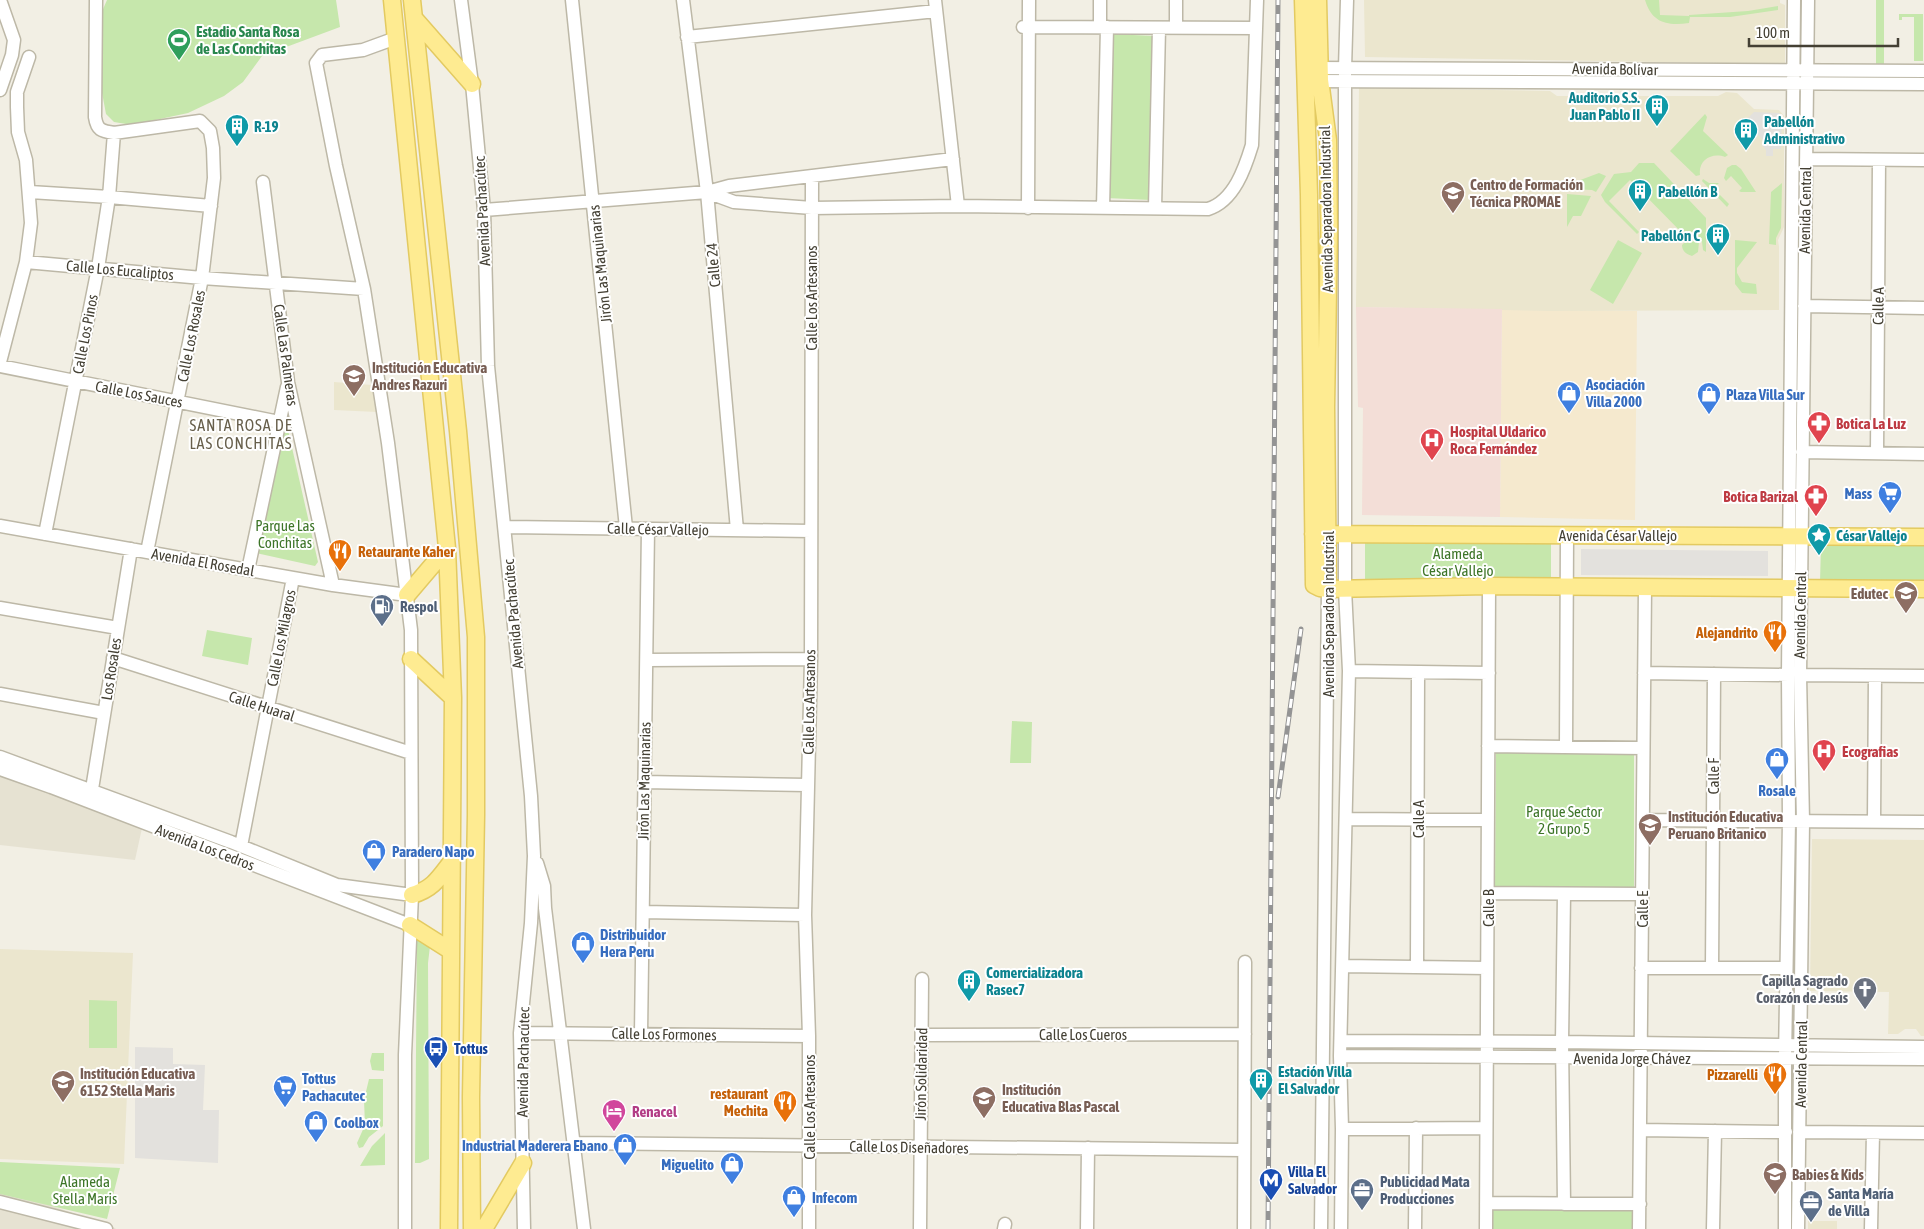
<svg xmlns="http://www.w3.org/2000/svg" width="1924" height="1229" viewBox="0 0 1924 1229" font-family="'Asap Condensed',sans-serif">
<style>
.residential{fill:#e6e2d2}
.commercial{fill:#f5e9ce}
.education{fill:#ebe6ce}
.medical{fill:#f3ded7}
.green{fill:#c6e7ac}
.parking{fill:#e3e1dd}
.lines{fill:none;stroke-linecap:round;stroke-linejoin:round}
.minor-casing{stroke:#bdb8a7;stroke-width:15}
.major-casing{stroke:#e3ca61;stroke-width:19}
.minor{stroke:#fff;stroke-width:12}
.major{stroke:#feeb91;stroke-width:16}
.rail-casing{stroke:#949494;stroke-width:5}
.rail{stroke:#fff;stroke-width:3;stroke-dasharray:9;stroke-linecap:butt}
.labels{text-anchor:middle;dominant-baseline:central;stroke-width:4;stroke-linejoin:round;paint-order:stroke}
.leisure-label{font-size:15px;font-weight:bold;fill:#27864d;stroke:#fff;text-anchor:start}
.street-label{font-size:15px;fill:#444034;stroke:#fff}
.culture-label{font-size:15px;font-weight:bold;fill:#0d838f;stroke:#fff;text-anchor:start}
.education-label{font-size:15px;font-weight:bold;fill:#785e54;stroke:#fff;text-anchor:start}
.shop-label{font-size:15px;font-weight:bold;fill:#366cbe;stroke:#fff;text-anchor:start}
.health-label{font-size:15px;font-weight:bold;fill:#be3a42;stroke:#fff;text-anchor:start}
.park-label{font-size:15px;fill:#3d7528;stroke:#fff}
.food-label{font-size:15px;font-weight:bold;fill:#c56008;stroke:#fff;text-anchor:end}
.service-label{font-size:15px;font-weight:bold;fill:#4e5e75;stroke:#fff;text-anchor:start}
.worship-label{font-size:15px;font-weight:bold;fill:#5b616d;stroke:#fff;text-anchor:end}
.transit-label{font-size:15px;font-weight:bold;fill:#164399;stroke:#fff;text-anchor:start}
.hotel-label{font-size:15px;font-weight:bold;fill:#b23c85;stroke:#fff;text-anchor:start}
.neighbourhood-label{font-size:16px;letter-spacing:1px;fill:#675f4b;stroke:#fff}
</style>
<rect width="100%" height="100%" fill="#f2efe4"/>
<path class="residential" d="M0 759 146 810 135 860 0 845Z
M0 1188 113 1227 116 1229H0Z"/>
<path class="commercial" d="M1502 309 1637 311 1635 520 1500 517Z"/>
<path class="education" d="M1364 0H1780V3L1785 5V64L1365 57Z
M1359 88 1550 91 1557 96H1718L1726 92 1737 93 1754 109 1779 110 1784 116V227L1778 240 1779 247V310L1549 311 1356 307Z
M334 382 372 385 377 412 334 410Z
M1812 839 1924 840V1036H1921L1916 1029H1905L1898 1034H1888L1889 992 1810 991Z
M0 949 133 953 124 1164 0 1159Z
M1808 1221H1837V1229H1808Z"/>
<path class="medical" d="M1356 307 1502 309 1500 517 1362 515 1363 408 1358 407Z"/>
<path class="green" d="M107 0H336L340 27 262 56 243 82 224 96 188 113 132 125 114 122 106 114 100 82V16Z
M1645 0H1659L1660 15 1689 16V15L1748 11 1778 6V10L1730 17H1690L1689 23C1667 26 1652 23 1645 0Z
M1876 0H1884V64H1876Z
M1899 14H1923V61H1914V17H1902V20H1899Z
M1111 34 1155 36 1151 200 1106 198Z
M1705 114 1707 117 1703 131 1728 155 1725 157C1712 152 1698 160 1700 175L1696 176 1670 151Z
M1639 163H1654L1706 218V252L1703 250 1702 242H1699L1698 252 1692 256C1686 254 1682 251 1682 245L1688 239 1630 180 1609 201 1639 232 1637 234 1605 202 1601 195 1614 174 1631 172Z
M1732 165H1736L1741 169 1756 192H1741L1739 191 1742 188 1731 176 1726 181 1724 178 1727 168Z
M1599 173 1606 176 1596 192 1592 190 1567 189V185Z
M1703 179 1709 183H1719L1713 188 1729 204 1727 207 1702 181Z
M1782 183 1781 228 1776 238V245L1769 244 1771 192Z
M1567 194 1591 196 1581 216H1573L1567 227Z
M1618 240 1642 253 1613 304 1590 290Z
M1735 240 1757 242 1737 268V273L1742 282 1756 284 1757 294 1742 293 1735 284Z
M281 428 288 430 318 562 315 566 256 553Z
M1365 543 1551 544V581L1365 580Z
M1821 545 1924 546V583L1820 582Z
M207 630 252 638 248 665 202 656Z
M1012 721 1032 722 1031 763H1010Z
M1496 751 1634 753V889L1495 888Z
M417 940 430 946 428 963 429 1159 420 1163H415Z
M89 1000 117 1001V1048H89Z
M372 1053H384V1071L372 1070 370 1061Z
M369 1079H383V1126L369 1137 363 1147 359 1148 357 1143 365 1125 364 1100Z
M385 1133V1165L360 1166 372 1146Z
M0 1162 120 1168 107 1219 0 1194Z
M1493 1207 1634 1209V1229H1493Z"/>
<path class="parking" d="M1754 112 1779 113 1782 116 1781 149H1773V156H1766V150L1762 145 1765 142 1745 121Z
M1581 549 1768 551V576L1581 575Z
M135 1047 173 1048V1064L205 1065 203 1110H219L218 1163 135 1158Z"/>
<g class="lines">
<g class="minor-casing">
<path id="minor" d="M0 0 14 40 12 55 0 90
M96 0 95 117C97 130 101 131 114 133L200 121 210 131 213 148 214 178 202 278 147 552
M461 0 472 84 484 210 488 366 531 796 534 856 531 923 520 1033 524 1229
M572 0 626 528
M683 0 707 192 737 530
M935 0 958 206
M1023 27 1256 28
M1100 27V0
M1176 28V0
M687 37 936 11
M396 38 363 50 322 55 316 63 336 166 364 289 388 443 411 630 412 895 405 1055V1229
M1312 68 1924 71
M1312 81 1924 84
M1806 159 1924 160
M263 182 288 382 333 585
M30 192 109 197 211 206
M707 192 734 202 812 208 958 206 1208 209C1234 201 1245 168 1252 145L1257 0
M1028 208 1029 0
M1103 208 1107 27
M1155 208 1159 28
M484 210 707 192 729 186 953 159
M26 262 202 278 364 289
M1804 306 1924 308
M0 362 26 262 31 223 26 160 18 132 17 107V92L29 57
M0 366 279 422
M1802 452 1924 454
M1877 453 1879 160
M0 526 333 585 407 595
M505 527 811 531
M45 534 98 268 109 197 114 133
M248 570 287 387
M0 608 118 628
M113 658 411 753
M647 660 811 659
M1349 671 1489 673
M1644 673 1788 675
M1800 675 1924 676
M0 694 104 713
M1488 746 1643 748
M1566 747 1567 535
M0 757 231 842 337 885 412 895
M0 769 51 787 410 925
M644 782 807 785
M92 789 131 549
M1346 819 1488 820
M1643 820 1924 822
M1874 822 1875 676
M241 846 293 578
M537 863 544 886 545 908 584 1229
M1488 893 1642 894
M1564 894 1562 1042 1564 1204
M643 912 805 915
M1343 966 1487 968
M1417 966 1418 672
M1641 968H1786
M1712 968 1714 674
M520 1033 809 1036
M641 1034 648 529
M922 1035 1245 1034
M1341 1041 1562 1042 1924 1047
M1340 1056 1924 1059
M1342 1129 1486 1128
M1640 1130 1786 1132
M1799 1132 1924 1133
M575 1143 1243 1150
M0 1202 106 1229
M1486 1203 1640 1204
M809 1229V1036L805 915 811 659 812 176
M920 1229 922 979
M1004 1229 1005 1224
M1087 1229 1088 1148
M1244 1229 1245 962
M1321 1229 1328 589
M1341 1229 1342 1129 1340 1056 1349 671 1345 589V68L1347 0
M1415 1229 1416 1128
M1486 1229 1489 586
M1639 1229 1645 588
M1713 1229 1715 1131
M1785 1229V1058L1789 821 1788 675 1794 0
M1798 1229 1803 821 1800 675 1808 0
M1871 1229 1873 1133"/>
</g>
<g class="major-casing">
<path id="major" d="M392 0 447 548 453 698 449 1229
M412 0 458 431 476 637V815L471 1097 472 1229
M1303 0 1309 195 1314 585 1320 588 1328 589 1489 586 1924 589
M1318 0 1320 80 1328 140 1329 230 1326 407 1328 589
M414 18 472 84
M1313 534 1924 537
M407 595 447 548
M411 659 453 698
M412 895C433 889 439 878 452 861
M410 925 451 951
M484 1229 523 1163"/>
</g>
<use href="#minor" class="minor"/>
<use href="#major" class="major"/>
<g class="rail-casing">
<path id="rail" d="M1278 797 1301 629
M1268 1229 1278 0"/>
</g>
<use href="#rail" class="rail"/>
</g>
<defs>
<g id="stadium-pin" transform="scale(1.25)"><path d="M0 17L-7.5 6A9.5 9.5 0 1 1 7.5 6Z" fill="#2e9e5b" stroke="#fff"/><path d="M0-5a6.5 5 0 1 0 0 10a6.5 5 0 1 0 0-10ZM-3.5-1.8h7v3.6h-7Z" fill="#fff"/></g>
<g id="building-pin" transform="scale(1.25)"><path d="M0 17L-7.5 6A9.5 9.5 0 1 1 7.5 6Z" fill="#0f9aa8" stroke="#fff"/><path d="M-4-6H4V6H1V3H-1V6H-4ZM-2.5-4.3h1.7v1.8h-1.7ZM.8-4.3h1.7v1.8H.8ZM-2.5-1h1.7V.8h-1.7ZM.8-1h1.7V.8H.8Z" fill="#fff"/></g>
<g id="university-pin" transform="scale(1.25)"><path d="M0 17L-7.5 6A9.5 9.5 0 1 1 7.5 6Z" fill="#8d6e63" stroke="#fff"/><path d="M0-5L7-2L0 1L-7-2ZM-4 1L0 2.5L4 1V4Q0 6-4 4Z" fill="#fff"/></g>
<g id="school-pin" transform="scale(1.25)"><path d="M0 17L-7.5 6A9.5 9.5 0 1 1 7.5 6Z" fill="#8d6e63" stroke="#fff"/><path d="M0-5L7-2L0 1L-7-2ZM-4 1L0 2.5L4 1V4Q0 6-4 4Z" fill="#fff"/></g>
<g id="shop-pin" transform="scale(1.25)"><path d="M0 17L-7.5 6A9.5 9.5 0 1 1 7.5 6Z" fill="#3f7fe0" stroke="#fff"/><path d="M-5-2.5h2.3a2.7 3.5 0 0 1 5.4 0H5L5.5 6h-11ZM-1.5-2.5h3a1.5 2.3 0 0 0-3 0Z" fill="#fff"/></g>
<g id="pharmacy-pin" transform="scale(1.25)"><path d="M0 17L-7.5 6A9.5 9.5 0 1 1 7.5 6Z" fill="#e0444e" stroke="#fff"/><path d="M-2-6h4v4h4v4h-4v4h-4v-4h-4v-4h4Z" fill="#fff"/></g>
<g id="hospital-pin" transform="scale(1.25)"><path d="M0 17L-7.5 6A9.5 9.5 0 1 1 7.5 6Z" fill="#e0444e" stroke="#fff"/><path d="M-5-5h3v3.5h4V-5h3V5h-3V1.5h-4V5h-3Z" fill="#fff"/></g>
<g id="supermarket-pin" transform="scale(1.25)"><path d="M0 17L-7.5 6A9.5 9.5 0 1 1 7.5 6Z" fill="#3f7fe0" stroke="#fff"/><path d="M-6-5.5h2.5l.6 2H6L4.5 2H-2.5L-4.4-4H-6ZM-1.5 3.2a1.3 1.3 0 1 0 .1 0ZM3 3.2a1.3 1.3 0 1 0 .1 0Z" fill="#fff"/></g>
<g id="sight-pin" transform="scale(1.25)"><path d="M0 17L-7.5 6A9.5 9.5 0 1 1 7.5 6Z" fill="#0f9aa8" stroke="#fff"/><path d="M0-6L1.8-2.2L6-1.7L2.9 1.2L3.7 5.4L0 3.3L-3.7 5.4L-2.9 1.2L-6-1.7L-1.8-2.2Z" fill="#fff"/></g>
<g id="restaurant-pin" transform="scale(1.25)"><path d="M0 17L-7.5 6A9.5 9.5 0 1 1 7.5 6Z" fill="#e8710a" stroke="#fff"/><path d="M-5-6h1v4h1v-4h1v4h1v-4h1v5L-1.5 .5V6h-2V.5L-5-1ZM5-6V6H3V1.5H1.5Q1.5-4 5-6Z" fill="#fff"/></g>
<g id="fuel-pin" transform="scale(1.25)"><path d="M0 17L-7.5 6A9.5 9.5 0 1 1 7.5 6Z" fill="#5c6f8a" stroke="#fff"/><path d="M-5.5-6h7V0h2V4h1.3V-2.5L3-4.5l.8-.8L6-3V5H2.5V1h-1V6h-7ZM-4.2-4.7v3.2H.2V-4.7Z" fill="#fff"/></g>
<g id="church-pin" transform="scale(1.25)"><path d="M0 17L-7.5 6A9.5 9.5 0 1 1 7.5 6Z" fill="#6b7280" stroke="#fff"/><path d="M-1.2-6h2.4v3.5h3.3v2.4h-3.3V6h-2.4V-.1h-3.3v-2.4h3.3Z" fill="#fff"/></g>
<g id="bus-pin" transform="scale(1.25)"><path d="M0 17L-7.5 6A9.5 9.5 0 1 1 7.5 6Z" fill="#1a4fb4" stroke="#fff"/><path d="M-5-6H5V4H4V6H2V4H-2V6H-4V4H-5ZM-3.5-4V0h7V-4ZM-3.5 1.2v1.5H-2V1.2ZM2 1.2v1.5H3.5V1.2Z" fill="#fff"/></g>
<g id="hotel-pin" transform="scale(1.25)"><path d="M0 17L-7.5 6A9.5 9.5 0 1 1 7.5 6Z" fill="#d1479c" stroke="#fff"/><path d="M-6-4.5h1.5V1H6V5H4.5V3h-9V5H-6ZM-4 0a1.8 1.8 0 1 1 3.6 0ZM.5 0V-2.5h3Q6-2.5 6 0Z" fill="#fff"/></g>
<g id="metro-pin" transform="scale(1.25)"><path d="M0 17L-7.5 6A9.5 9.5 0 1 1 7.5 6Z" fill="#1a4fb4" stroke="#fff"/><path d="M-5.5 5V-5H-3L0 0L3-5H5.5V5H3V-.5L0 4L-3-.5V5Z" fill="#fff"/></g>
<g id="office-pin" transform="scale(1.25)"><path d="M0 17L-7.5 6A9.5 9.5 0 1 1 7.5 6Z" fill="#5c6f8a" stroke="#fff"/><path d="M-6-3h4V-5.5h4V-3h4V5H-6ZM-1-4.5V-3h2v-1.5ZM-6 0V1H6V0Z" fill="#fff"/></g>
</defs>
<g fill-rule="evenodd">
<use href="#stadium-pin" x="179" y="40"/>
<use href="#building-pin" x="1657" y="106"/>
<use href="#building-pin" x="237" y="126"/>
<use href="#building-pin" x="1746" y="130"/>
<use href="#building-pin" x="1640" y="191"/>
<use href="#university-pin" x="1453" y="193"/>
<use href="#building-pin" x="1718" y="235"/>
<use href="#school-pin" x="354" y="376"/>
<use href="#shop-pin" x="1569" y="393"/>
<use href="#shop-pin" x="1709" y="394"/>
<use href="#pharmacy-pin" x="1819" y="423"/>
<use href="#hospital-pin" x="1432" y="440"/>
<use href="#supermarket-pin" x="1890" y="493"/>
<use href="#pharmacy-pin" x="1816" y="496"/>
<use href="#sight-pin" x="1819" y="535"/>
<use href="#restaurant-pin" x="340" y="551"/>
<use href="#university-pin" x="1906" y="593"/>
<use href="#fuel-pin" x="382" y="606"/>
<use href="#restaurant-pin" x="1775" y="632"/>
<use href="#hospital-pin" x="1824" y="751"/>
<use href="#shop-pin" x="1777" y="759"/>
<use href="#school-pin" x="1650" y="825"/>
<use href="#shop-pin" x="374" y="851"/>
<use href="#shop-pin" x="583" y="943"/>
<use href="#building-pin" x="969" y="981"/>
<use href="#church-pin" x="1865" y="989"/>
<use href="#bus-pin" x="436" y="1048"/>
<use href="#restaurant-pin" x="1775" y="1074"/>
<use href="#building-pin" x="1261" y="1080"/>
<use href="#school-pin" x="63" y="1082"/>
<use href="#supermarket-pin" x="285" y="1087"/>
<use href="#school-pin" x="984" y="1098"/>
<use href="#restaurant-pin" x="785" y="1102"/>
<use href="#hotel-pin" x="614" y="1111"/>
<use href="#shop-pin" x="316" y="1122"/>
<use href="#shop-pin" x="625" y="1145"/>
<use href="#shop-pin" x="732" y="1164"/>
<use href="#school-pin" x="1775" y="1174"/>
<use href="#metro-pin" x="1271" y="1180"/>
<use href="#office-pin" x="1362" y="1190"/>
<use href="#shop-pin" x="794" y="1197"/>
<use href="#office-pin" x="1811" y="1202"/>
</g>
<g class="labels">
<g class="leisure-label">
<text x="196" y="31">Estadio Santa Rosa<tspan x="196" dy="17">de Las Conchitas</tspan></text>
</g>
<g class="street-label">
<text transform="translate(1615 69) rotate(1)">Avenida Bolívar</text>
<text transform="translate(1326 209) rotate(-91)">Avenida Separadora Industrial</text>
<text transform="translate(1805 210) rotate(-89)">Avenida Central</text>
<text transform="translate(482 211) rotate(-93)">Avenida Pachacútec</text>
<text transform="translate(600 264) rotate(-96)">Jirón Las Maquinarias</text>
<text transform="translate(713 265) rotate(-95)">Calle 24</text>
<text transform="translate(120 270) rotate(5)">Calle Los Eucaliptos</text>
<text transform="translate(811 298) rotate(-90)">Calle Los Artesanos</text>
<text transform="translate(1878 306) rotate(-89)">Calle A</text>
<text transform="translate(85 334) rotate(-79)">Calle Los Pinos</text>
<text transform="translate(191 336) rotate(-79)">Calle Los Rosales</text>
<text transform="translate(286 355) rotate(82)">Calle Las Palmeras</text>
<text transform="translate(139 394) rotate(11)">Calle Los Sauces</text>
<text transform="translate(658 529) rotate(1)">Calle César Vallejo</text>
<text x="1618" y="535">Avenida César Vallejo</text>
<text transform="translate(203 562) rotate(10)">Avenida El Rosedal</text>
<text transform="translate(513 614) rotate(-95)">Avenida Pachacútec</text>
<text transform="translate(1328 614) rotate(-90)">Avenida Separadora Industrial</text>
<text transform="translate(1800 615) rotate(-89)">Avenida Central</text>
<text transform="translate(281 638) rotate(-79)">Calle Los Milagros</text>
<text transform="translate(111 669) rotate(-81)">Los Rosales</text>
<text transform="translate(809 702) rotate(-89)">Calle Los Artesanos</text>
<text transform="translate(262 706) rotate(18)">Calle Huaral</text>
<text transform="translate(1713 776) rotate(-90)">Calle F</text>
<text transform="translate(644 781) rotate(-89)">Jirón Las Maquinarias</text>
<text transform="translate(1418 819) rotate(-90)">Calle A</text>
<text transform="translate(205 847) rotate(21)">Avenida Los Cedros</text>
<text transform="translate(1488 908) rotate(-90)">Calle B</text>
<text transform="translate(1642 909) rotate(-90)">Calle E</text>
<text transform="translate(664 1034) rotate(1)">Calle Los Formones</text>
<text x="1083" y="1034">Calle Los Cueros</text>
<text x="1632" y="1058">Avenida Jorge Chávez</text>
<text transform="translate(523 1062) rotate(-89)">Avenida Pachacútec</text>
<text transform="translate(1801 1064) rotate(-89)">Avenida Central</text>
<text transform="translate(921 1074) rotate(-89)">Jirón Solidaridad</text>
<text transform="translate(809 1107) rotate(-90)">Calle Los Artesanos</text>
<text transform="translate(909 1147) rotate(1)">Calle Los Diseñadores</text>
</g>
<g class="culture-label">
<text x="1640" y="97" text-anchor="end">Auditorio S.S.<tspan x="1640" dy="17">Juan Pablo II</tspan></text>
<text x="1764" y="121">Pabellón<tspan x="1764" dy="17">Administrativo</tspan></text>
<text x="254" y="126">R-19</text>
<text x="1658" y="191">Pabellón B</text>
<text x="1700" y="235" text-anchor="end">Pabellón C</text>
<text x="1836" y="535">César Vallejo</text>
<text x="986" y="972">Comercializadora<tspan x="986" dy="17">Rasec7</tspan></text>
<text x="1278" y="1071">Estación Villa<tspan x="1278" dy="17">El Salvador</tspan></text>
</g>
<g class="education-label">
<text x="1470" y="184">Centro de Formación<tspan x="1470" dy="17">Técnica PROMAE</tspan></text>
<text x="372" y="367">Institución Educativa<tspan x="372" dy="17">Andres Razuri</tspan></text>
<text x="1888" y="593" text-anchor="end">Edutec</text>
<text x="1668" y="816">Institución Educativa<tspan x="1668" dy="17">Peruano Britanico</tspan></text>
<text x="80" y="1073">Institución Educativa<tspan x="80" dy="17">6152 Stella Maris</tspan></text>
<text x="1002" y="1089">Institución<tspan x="1002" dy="17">Educativa Blas Pascal</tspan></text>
<text x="1792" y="1174">Babies &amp; Kids</text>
</g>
<g class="shop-label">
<text x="1586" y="384">Asociación<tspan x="1586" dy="17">Villa 2000</tspan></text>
<text x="1726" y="394">Plaza Villa Sur</text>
<text x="1872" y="493" text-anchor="end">Mass</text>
<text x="1777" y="790" text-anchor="middle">Rosale</text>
<text x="392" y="851">Paradero Napo</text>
<text x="600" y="934">Distribuidor<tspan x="600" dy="17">Hera Peru</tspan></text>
<text x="302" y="1078">Tottus<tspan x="302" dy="17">Pachacutec</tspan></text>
<text x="334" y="1122">Coolbox</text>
<text x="608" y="1145" text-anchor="end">Industrial Maderera Ebano</text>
<text x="714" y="1164" text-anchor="end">Miguelito</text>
<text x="812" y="1197">Infecom</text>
</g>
<g class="health-label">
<text x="1836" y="423">Botica La Luz</text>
<text x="1450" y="431">Hospital Uldarico<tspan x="1450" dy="17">Roca Fernández</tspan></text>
<text x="1798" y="496" text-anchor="end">Botica Barizal</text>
<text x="1842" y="751">Ecografias</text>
</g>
<g class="park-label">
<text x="285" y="525">Parque Las<tspan x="285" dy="17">Conchitas</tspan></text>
<text x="1458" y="553">Alameda<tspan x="1458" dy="17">César Vallejo</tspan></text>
<text x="1564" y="811">Parque Sector<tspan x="1564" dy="17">2 Grupo 5</tspan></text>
<text x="85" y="1181">Alameda<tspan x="85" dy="17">Stella Maris</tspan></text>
</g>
<g class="food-label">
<text x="358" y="551" text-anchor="start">Retaurante Kaher</text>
<text x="1758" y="632">Alejandrito</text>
<text x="1758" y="1074">Pizzarelli</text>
<text x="768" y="1093">restaurant<tspan x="768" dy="17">Mechita</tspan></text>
</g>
<g class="service-label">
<text x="400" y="606">Respol</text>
<text x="1380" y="1181">Publicidad Mata<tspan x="1380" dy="17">Producciones</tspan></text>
<text x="1828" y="1193">Santa María<tspan x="1828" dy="17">de Villa</tspan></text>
</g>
<g class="worship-label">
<text x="1848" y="980">Capilla Sagrado<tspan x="1848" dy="17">Corazón de Jesús</tspan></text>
</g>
<g class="transit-label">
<text x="454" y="1048">Tottus</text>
<text x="1288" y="1171">Villa El<tspan x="1288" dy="17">Salvador</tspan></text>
</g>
<g class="hotel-label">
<text x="632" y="1111">Renacel</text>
</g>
<g class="neighbourhood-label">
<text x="241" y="425">SANTA ROSA DE<tspan x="241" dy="18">LAS CONCHITAS</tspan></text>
</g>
</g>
<path d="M1749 38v8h149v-8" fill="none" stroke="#444034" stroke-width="2.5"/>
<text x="1756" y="38" font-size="15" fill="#444034" stroke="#ffffff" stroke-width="4" paint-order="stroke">100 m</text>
</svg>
